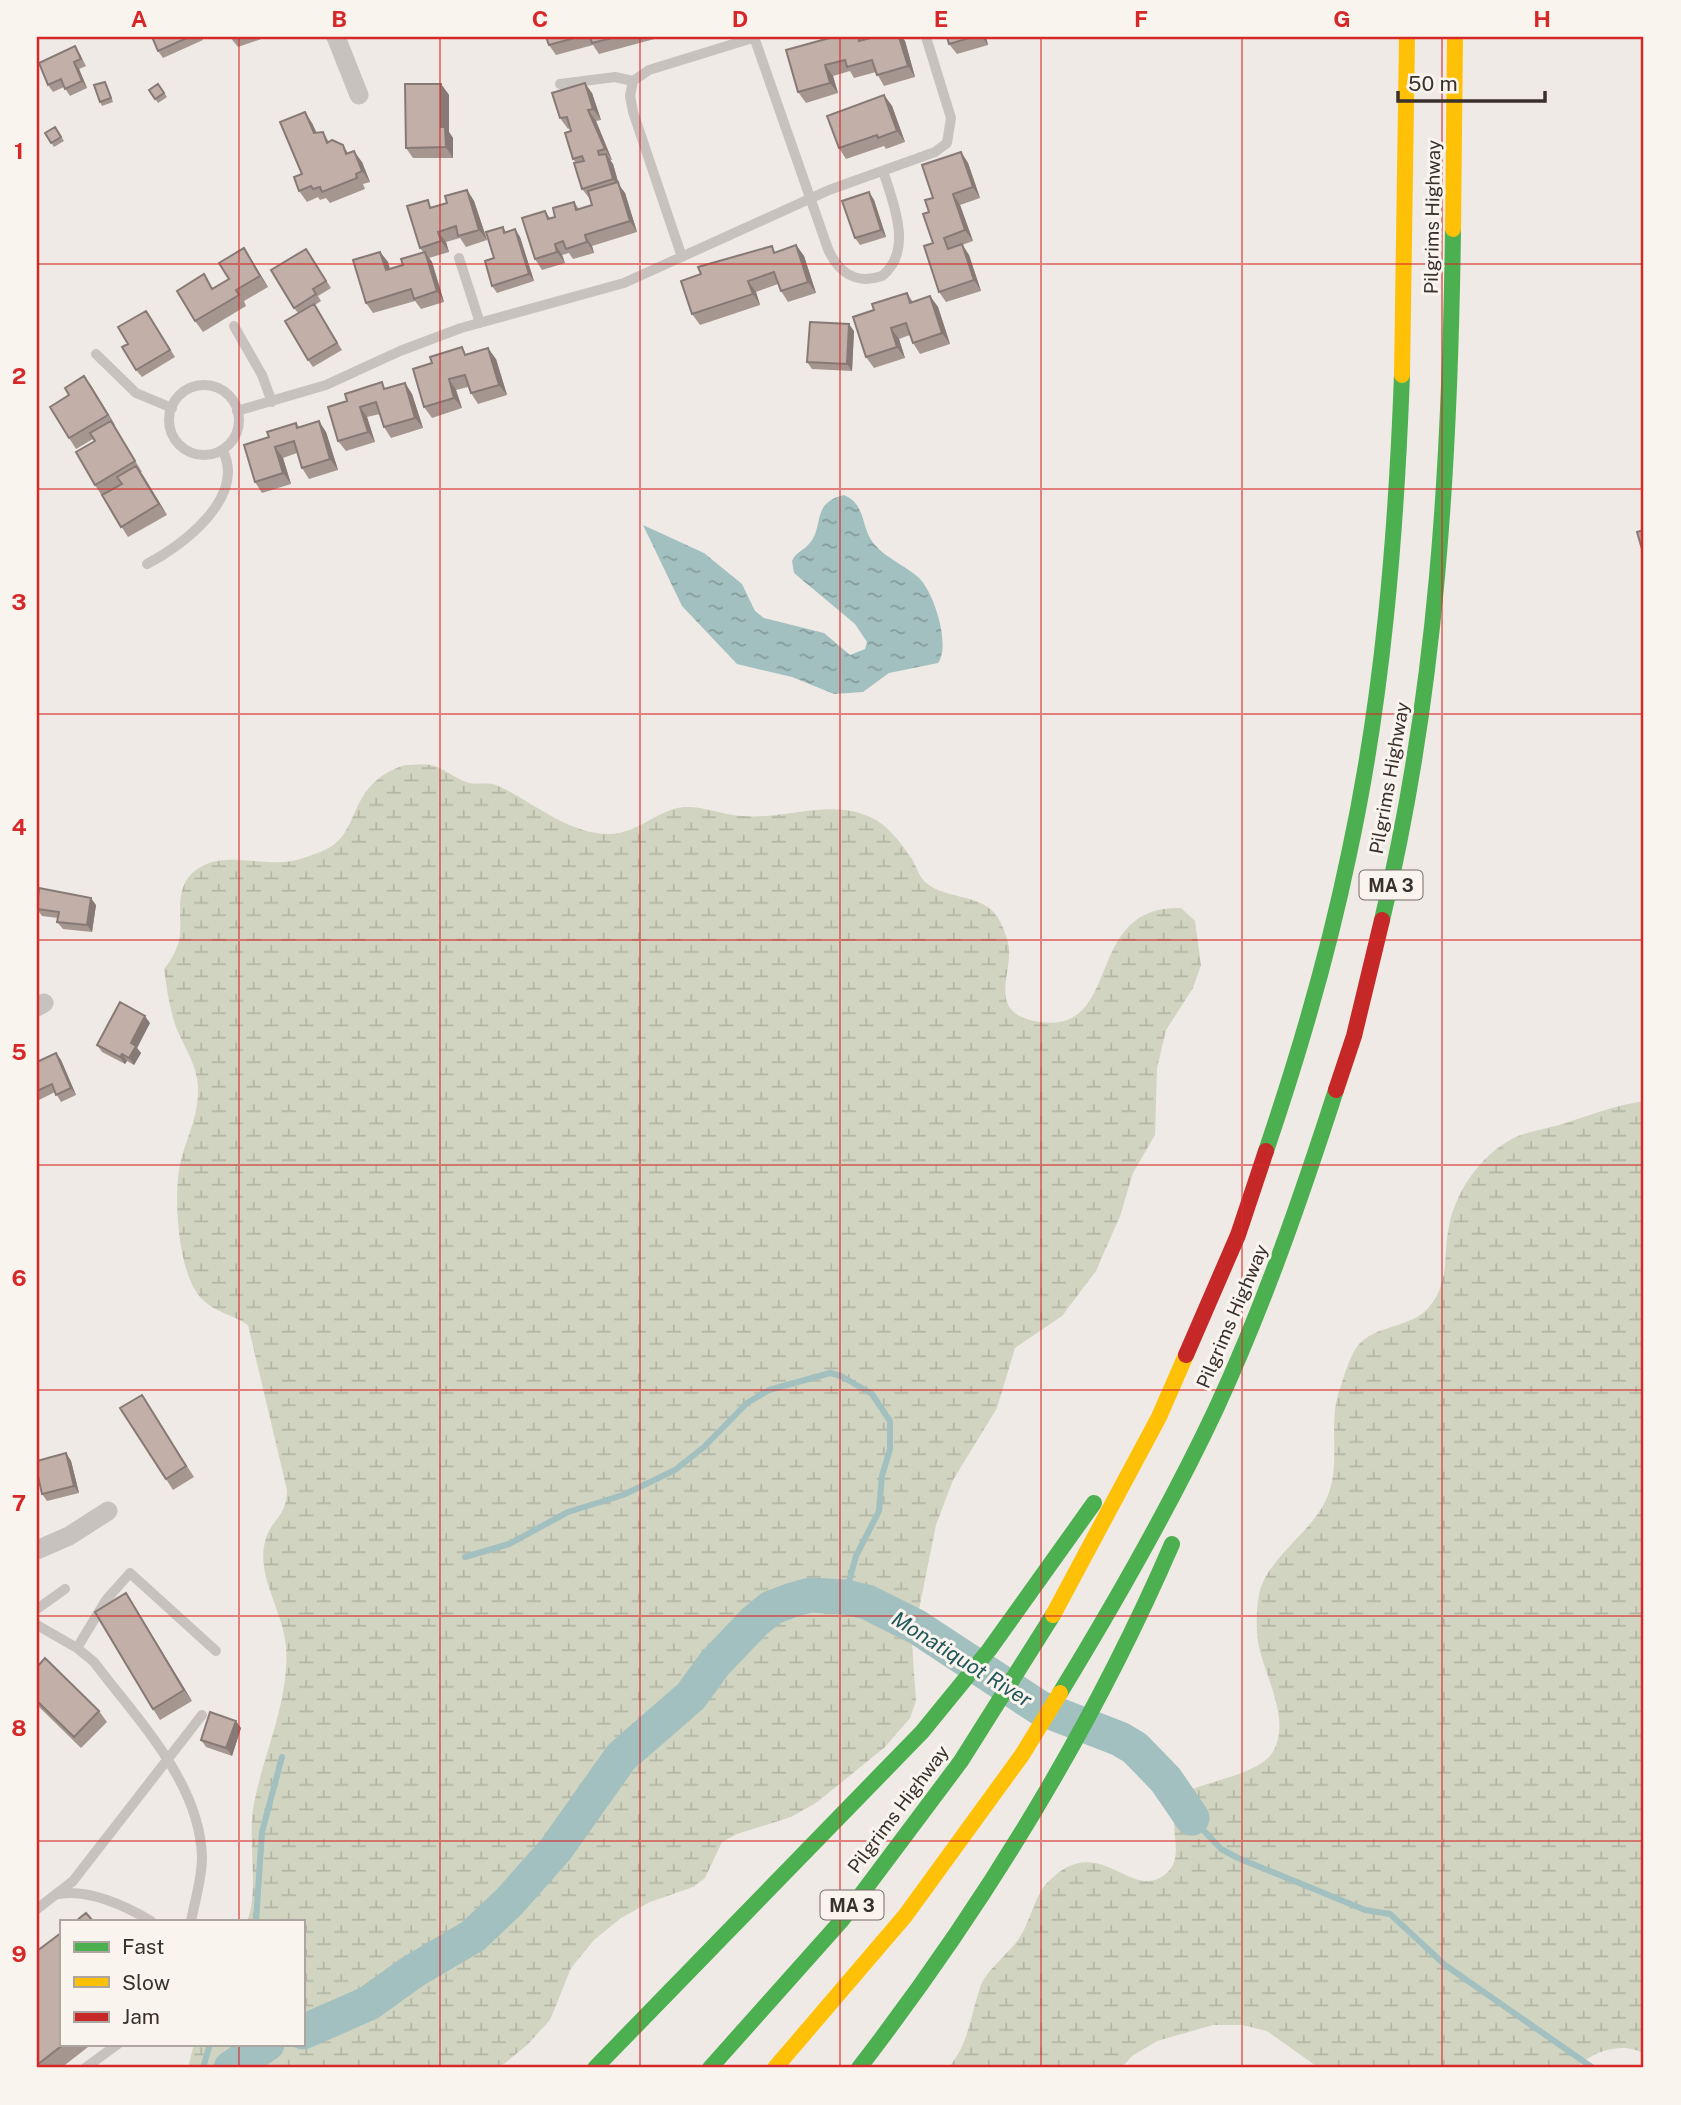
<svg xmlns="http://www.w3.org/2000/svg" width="1681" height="2105" viewBox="0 0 1681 2105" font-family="'Public Sans',sans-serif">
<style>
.wetland{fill:url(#wetland-marsh)}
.water{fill:url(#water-ripples)}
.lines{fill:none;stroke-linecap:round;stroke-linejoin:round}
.stream{stroke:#a2c0bf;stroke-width:6}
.river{stroke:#a2c0bf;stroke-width:35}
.lane{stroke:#c8c2be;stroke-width:10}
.street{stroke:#c8c2be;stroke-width:19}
.fast{stroke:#4caf50;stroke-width:16}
.slow{stroke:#ffc107;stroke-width:16}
.jam{stroke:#c62828;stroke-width:16}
.wall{fill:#a69690}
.shaded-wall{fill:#877a76}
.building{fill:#c1afa8;stroke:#877a76;stroke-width:2}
.grid{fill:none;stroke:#d62828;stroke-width:2;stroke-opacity:0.55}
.labels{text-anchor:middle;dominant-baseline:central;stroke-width:6;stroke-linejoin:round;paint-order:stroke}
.shield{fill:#faf4ee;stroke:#746b66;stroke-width:2}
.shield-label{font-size:18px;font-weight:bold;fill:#3a302c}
.street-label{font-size:19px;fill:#3a302c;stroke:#faf4ee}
.water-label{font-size:21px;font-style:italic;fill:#22575a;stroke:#faf4ee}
.neatline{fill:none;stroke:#d62828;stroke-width:2.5}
.grid-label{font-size:23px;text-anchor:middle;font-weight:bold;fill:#d62828}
</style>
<defs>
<pattern id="wetland-marsh" width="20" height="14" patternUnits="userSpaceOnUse" patternTransform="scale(1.75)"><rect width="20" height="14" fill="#d0d4c0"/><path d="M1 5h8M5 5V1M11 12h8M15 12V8" fill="none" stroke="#b3b6a5"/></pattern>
<pattern id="water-ripples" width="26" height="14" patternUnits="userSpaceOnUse" patternTransform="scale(1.75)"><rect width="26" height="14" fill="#a2c0bf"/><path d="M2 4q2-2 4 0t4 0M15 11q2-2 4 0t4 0" fill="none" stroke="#859c9b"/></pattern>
</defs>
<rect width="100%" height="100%" fill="#efeae5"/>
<path class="wetland" d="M405 765C413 765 423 764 431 765 445 768 456 780 469 783 478 785 487 782 496 785 533 801 567 835 611 834 635 833 653 815 674 809 695 802 720 815 742 816 787 820 834 796 876 820 890 828 903 846 912 859 916 866 919 876 925 882 948 902 986 891 1001 923 1004 930 1008 940 1009 948 1011 979 987 1014 1040 1022 1124 1034 1082 905 1181 908L1195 921 1201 965 1193 988 1166 1030 1157 1068 1155 1135 1133 1173 1120 1216 1096 1271 1062 1316 1015 1348 997 1408 953 1480 936 1525 912 1644 916 1701 910 1718 885 1747 816 1803 791 1817 737 1834 722 1842 705 1878 693 1887 650 1902 621 1918 594 1940 571 1968 550 2020 527 2045 499 2068H188L194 2044H303V1921H247C259 1893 248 1842 253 1809 262 1756 290 1702 286 1647 284 1612 256 1577 265 1542 270 1519 287 1518 287 1490L248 1325C234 1315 214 1312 202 1299 178 1276 173 1197 180 1165 186 1137 199 1118 198 1087 197 1066 186 1050 178 1032 170 1013 167 990 164 969 171 960 176 952 179 941 183 922 175 895 188 878 213 848 252 865 284 862 298 861 313 855 325 850 363 833 345 784 405 765Z
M1644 1101V2054C1624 2041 1591 2051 1577 2068H1319L1267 2031 1242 2025H1213L1157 2041 1132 2056 1121 2068H948C970 2043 970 2015 981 1985 987 1970 1008 1954 1018 1940 1030 1923 1034 1897 1047 1883 1098 1829 1129 1900 1163 1876 1186 1861 1170 1833 1175 1812 1176 1805 1181 1799 1184 1793 1208 1780 1261 1775 1274 1750 1290 1719 1266 1678 1259 1647 1256 1631 1256 1611 1259 1595 1265 1560 1311 1533 1326 1500 1343 1464 1326 1422 1341 1386 1345 1373 1351 1352 1360 1343 1380 1324 1412 1328 1430 1306 1450 1281 1443 1255 1449 1226 1456 1191 1480 1156 1512 1139 1527 1131 1547 1129 1563 1124 1592 1114 1614 1106 1644 1101Z"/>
<path class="water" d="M844 495C867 505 860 527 874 544 886 558 904 565 918 577 934 591 951 646 938 663L889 673 863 692 834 694 792 677 737 664 682 606 643 525 704 553 742 584 755 611 764 618 824 633 850 655 865 649 867 642 855 624 794 573 792 561C796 552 801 552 807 546 826 529 809 503 844 495Z"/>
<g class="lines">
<path class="stream" d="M465 1557 509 1544 568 1512 623 1495 675 1470 704 1447 747 1403 769 1390 830 1373 841 1376 872 1394 890 1421V1449L882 1476 879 1511 856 1556 845 1597
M1192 1818 1221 1849 1238 1858 1365 1910 1390 1914 1445 1965 1593 2068
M256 1921 262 1832 282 1757
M203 2068 210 2044"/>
<path class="river" d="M303 2032 369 2003 412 1972 473 1936 509 1902 556 1849 621 1757 691 1696 715 1663 754 1622 771 1608 792 1600 810 1595 845 1597 867 1602 917 1627 1040 1708 1120 1739 1135 1748 1166 1780 1192 1818
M231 2068 267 2044"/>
<path class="lane" d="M754 37 828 249C838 272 856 285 882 276 914 251 893 202 883 171
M560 84 615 77 633 81
M682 257 633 112 630 96 633 81 649 70 756 37
M459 258 480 323
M234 326 262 375 272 402
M96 354 136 393 172 408
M169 420a35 35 0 1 1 70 0a35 35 0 1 1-70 0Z
M237 411 326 385 400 351 461 328 624 283 829 190 935 152 947 143 951 118 926 37
M147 564C182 546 246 498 223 451
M37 1609 65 1589
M37 1625 77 1648 94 1662C136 1718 200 1782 202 1857 202 1879 195 1900 191 1921
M77 1648 106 1600 130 1573 216 1651
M59 1894C89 1889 126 1906 151 1921
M37 1909 73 1881 202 1715
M85 2068 118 2044"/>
<path class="street" d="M336 37 359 95
M37 1007 44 1003
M37 1550 69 1536 108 1511"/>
<path class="fast" d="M1382 920C1437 693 1450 462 1453 229
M1266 1151C1299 1054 1328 955 1349 854 1383 697 1396 536 1402 375
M1060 1693C1116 1601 1170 1507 1216 1409 1264 1305 1301 1198 1336 1090
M595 2068 922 1732 989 1650 1094 1503
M710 2068 842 1920 961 1761 1053 1615
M859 2068C983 1907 1091 1731 1172 1544"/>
<path class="slow" d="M1453 229 1455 37
M1402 375 1407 37
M1053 1615 1159 1417 1186 1355
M775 2068 905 1916 1022 1755 1060 1693"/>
<path class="jam" d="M1336 1090 1354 1036 1382 920
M1186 1355 1238 1235 1266 1151"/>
</g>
<path class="wall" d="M152 37H202L203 40 163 58 158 51Z
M230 37H267L238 47Z
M546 37H657L658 38 599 54 593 45 556 55 549 45Z
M833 37H860L863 40 874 37H902L905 41 915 77 884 86 876 72 854 78 850 71 833 76 838 93 806 103 798 92Z
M947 37H986L988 45 957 54 949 44Z
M75 46 80 54 86 66 79 69 87 88 70 96 64 87 53 92 48 85Z
M158 84 167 97 158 103 149 90Z
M441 84 449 95V132L453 138V158H413L406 148Z
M107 85 113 102 102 106 100 102Z
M592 93 601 120 596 121 612 160H610L613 164 619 185 625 193 637 232 592 246 594 253 573 259 569 253 562 255 565 263 542 270 535 259 545 211 550 218 555 217 574 202 579 209 592 205 591 199H590L582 189 576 163 573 159 570 128 568 129 560 118Z
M884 95 892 106 905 142 886 149 884 146 846 159 839 148Z
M312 123 317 133 323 132 329 142 343 145 348 153 362 162 370 182 363 184 365 189 330 203 326 198 320 200 318 197 307 202 299 191Z
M55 127 64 141 54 147 45 133Z
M961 152 968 163 980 198 960 205 973 241 962 245 969 255 981 291 946 302 939 292 929 212Z
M467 190 474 201 487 240 466 247 460 238 446 242 449 252 429 258 432 262 444 302 421 309 415 301 373 313 366 303 380 252 388 262 390 269 403 265 423 252 420 248 433 207 447 203Z
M869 192 874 200 886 237 860 245 855 238Z
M503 227 506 232 515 229 520 237 534 281 497 293 492 286 494 258Z
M796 245 804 256 816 293 788 302 781 291 778 284 756 292 760 305 700 325 692 314 776 252Z
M311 256 331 288 318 296 321 301 315 305 342 350 313 367 308 360 298 313 294 308Z
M251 259 268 287 244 301 246 306 203 332 195 321 213 289 229 279Z
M907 293 913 302 930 296 938 307 950 344 920 354 913 343 910 335 899 339 905 358 874 368 866 357 874 310Z
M146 311 175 357 142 377 136 370 128 344Z
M854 331 852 371 812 369 807 362Z
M468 355 496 359 507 395 478 404 471 393 468 387 456 390 462 408 432 418 424 407Z
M84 376 115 425 114 426 142 472H141L167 515 128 537 95 485V441L93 439 76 449 69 438V395Z
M405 383 412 394 423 428 391 438 384 427 380 414 367 417 375 442 346 451 338 441 328 407Z
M296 423 299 427 326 432 338 470 309 479 302 468 297 453 283 458 291 484 262 493 255 482 269 437Z
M96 905 92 932 63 929 57 922 58 918 42 916 37 909Z
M150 1023 137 1048 141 1053 134 1065 127 1061 125 1064 102 1052 97 1045Z
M56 1053 61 1060 76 1095 61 1102 55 1092 37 1101V1062Z
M142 1395 194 1477 173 1490 166 1479Z
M66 1453 71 1461 79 1493 47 1501 42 1494Z
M126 1593 192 1701 160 1720 153 1709Z
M37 1667 99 1711 107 1722 81 1748 37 1705Z
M241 1728 232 1756 206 1747 201 1740Z
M37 1951 61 2044H92L61 2068H39L37 2066Z"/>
<path class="shaded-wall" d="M899 37H902L905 41 915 77 908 66Z
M982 37H986L988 45Z
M74 62 79 69 87 88 82 81Z
M825 65 833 76 838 93 830 83Z
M585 83 592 93 601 120 593 109Z
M441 84 449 95V132L453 138V158L446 147 441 127Z
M884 95 892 106 905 142 897 131Z
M588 110 596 121 612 160 605 149Z
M305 112 312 123 321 144 314 133Z
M354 151 362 162 370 182 362 171Z
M961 152 968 163 980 198 973 187Z
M606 154 613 164 619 185 625 193 637 232 630 221 619 187 613 179Z
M467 190 474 201 487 240 479 230Z
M869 192 874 200 886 237 881 230Z
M953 194 960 205 973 241 965 230Z
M515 229 520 237 534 281 529 274Z
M438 232 446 242 449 252 441 241Z
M585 235 592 246 594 253 587 242Z
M555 244 562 255 565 263 557 252Z
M962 244 969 255 981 291 974 280Z
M796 245 804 256 816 293 808 282Z
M244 248 251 259 268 287 260 276Z
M380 252 388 262 393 281 386 270Z
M425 252 432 262 444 302 437 291Z
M748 281 756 292 760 305 753 294Z
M930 296 938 307 950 344 942 333Z
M849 324 854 331 852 371 847 364Z
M891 328 899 339 905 358 897 347Z
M488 348 496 359 507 395 499 385Z
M84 376 92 387 115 425 108 415Z
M449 379 456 390 462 408 454 398Z
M405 383 412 394 423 428 415 418Z
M360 407 367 417 375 442 368 432Z
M319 421 326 432 338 470 330 459Z
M275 447 283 458 291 484 283 473Z
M136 466 144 477 167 515 159 504Z
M91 898 96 905 92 932 87 925Z
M145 1016 150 1023 137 1048 141 1053 134 1065 129 1058 131 1043Z
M56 1053 61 1060 76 1095 71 1088Z
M122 1054 127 1061 125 1064 120 1057Z
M66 1453 71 1461 79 1493 74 1486Z
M126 1593 133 1604 192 1701 184 1690Z
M236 1721 241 1728 232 1756 226 1748Z"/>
<path class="building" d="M152 37H189L158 51Z
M546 37H578L549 45Z
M590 37H616L592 43Z
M833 37H858L859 41 874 37H899L908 66 877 75 872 60 847 67 845 60 825 65 830 83 798 92 786 50Z
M947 37H973L949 44Z
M75 46 81 59 74 62 82 81 65 89 61 79 48 85 39 63Z
M105 82 111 98 100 102 94 85Z
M585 83 593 109 588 110 605 149 598 151 599 155 606 154 613 179 582 189 574 163 584 161 582 156 573 159 565 133 571 131 567 117 560 118 552 93Z
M158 84 164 93 155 99 149 90Z
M405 84H441V127H445L446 147 406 148Z
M884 95 897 131 878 138 877 135 839 148 827 116Z
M305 112 314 133 323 132 327 143 332 140 343 145 346 154 354 151 362 171 356 174 357 178 322 192 320 187 313 189 311 186 299 191 294 177 302 174 280 122Z
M55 127 61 137 51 143 45 133Z
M961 152 973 187 953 194 965 230 944 238 948 249 962 244 974 280 939 292 924 246 933 243 923 214 929 212 925 200 933 198 922 165Z
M618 182 630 221 585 235 587 242 566 249 563 241 555 244 557 252 535 259 522 218 545 211 548 219 555 217 553 208 574 202 576 210 592 205 588 191Z
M467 190 479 230 458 236 456 226 438 232 441 241 420 248 407 206 428 200 430 208 447 203 445 196Z
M869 192 881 230 855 238 842 201Z
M503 227 504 233 515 229 529 274 492 286 485 261 494 258 486 232Z
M796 245 808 282 781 291 774 272 748 281 753 294 692 314 681 281 701 274 698 267 772 246 774 253Z
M244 248 260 276 236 290 239 295 195 321 177 291 204 274 212 289 229 279 219 263Z
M306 249 326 281 313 289 316 294 294 308 271 270Z
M380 252 386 270 403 265 401 259 425 252 437 291 414 299 411 289 366 303 353 260Z
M907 293 910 303 930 296 942 333 913 343 906 323 891 328 897 347 866 357 853 317 874 310 872 304Z
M314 304 337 343 308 360 285 321Z
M146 311 170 350 136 370 122 347 128 344 118 327Z
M810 322 849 324 847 364 807 362Z
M462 347 465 355 488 348 499 385 471 393 465 375 449 379 454 398 424 407 413 369 432 363 430 357Z
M84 376 108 415 69 438 50 407 69 395 65 388Z
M382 382 384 389 405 383 415 418 384 427 376 402 360 407 368 432 338 441 328 407 347 401 345 394Z
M111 421 135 461 95 485 76 452 95 441 90 433Z
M319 421 330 459 302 468 294 441 275 447 283 473 255 482 244 445 269 437 267 432 296 423 297 428Z
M136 466 159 504 121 527 102 495 122 484 117 477Z
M1644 530V556L1637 532Z
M39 888 91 898 87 925 57 922 59 912 37 909Z
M120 1002 145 1016 131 1043 136 1046 129 1058 122 1054 120 1057 97 1045Z
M56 1053 71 1088 56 1095 52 1084 37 1091V1062Z
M142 1395 186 1466 166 1479 120 1408Z
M66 1453 74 1486 42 1494 37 1472V1461Z
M126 1593 184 1690 153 1709 95 1612Z
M45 1658 99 1711 74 1737 37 1701V1667Z
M210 1712 236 1721 226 1748 201 1740Z
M86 1913 93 1921H76Z
M61 1933V2044H64L37 2065V1951Z"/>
<path class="grid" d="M239 37V1921M440 37V2068M640 37V2068M840 37V2068M1041 37V2068M1242 37V2068M1442 37V2068M37 264H1644M37 489H1644M37 714H1644M37 940H1644M37 1165H1644M37 1390H1644M37 1616H1644M37 1841H1644M239 2044V2068"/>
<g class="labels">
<g class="shield">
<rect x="1359.5" y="870.5" width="63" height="29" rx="5"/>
<rect x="820.5" y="1890.5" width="63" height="29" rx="5"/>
</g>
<g class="shield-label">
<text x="1391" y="885">MA 3</text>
<text x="852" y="1905">MA 3</text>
</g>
<g class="street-label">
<text transform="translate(1432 217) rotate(-89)">Pilgrims Highway</text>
<text transform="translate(1389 778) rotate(-80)">Pilgrims Highway</text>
<text transform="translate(1232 1316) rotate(-67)">Pilgrims Highway</text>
<text transform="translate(898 1809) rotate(-53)">Pilgrims Highway</text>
</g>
<g class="water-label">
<text transform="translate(962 1659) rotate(32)">Monatiquot River</text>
</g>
</g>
<rect width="1681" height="2105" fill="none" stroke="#faf4ee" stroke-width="77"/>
<rect x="60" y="1920" width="245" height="126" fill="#faf4ee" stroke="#ada6a0" stroke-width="2"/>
<rect x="74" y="1942" width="35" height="10" fill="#4caf50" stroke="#ada6a0" stroke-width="2"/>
<text x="122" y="1954" font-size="21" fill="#3a302c">Fast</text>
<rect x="74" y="1977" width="35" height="10" fill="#ffc107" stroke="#ada6a0" stroke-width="2"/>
<text x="122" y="1990" font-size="21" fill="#3a302c">Slow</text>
<rect x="74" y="2012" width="35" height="10" fill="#c62828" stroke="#ada6a0" stroke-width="2"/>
<text x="122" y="2024" font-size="21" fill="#3a302c">Jam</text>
<path d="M1398 91v10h147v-10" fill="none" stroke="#3a302c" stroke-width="3.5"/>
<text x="1408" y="91" font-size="21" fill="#3a302c" stroke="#faf4ee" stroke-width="5" paint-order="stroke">50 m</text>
<rect x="38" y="38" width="1604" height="2028" class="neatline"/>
<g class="grid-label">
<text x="139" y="27">A</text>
<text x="339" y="27">B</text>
<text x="540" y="27">C</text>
<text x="740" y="27">D</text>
<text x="941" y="27">E</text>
<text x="1141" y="27">F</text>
<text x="1342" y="27">G</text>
<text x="1542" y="27">H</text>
<text x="19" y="159">1</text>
<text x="19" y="384">2</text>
<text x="19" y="610">3</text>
<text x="19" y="835">4</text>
<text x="19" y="1060">5</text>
<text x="19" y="1286">6</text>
<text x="19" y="1511">7</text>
<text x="19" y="1736">8</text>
<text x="19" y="1962">9</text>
</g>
</svg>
